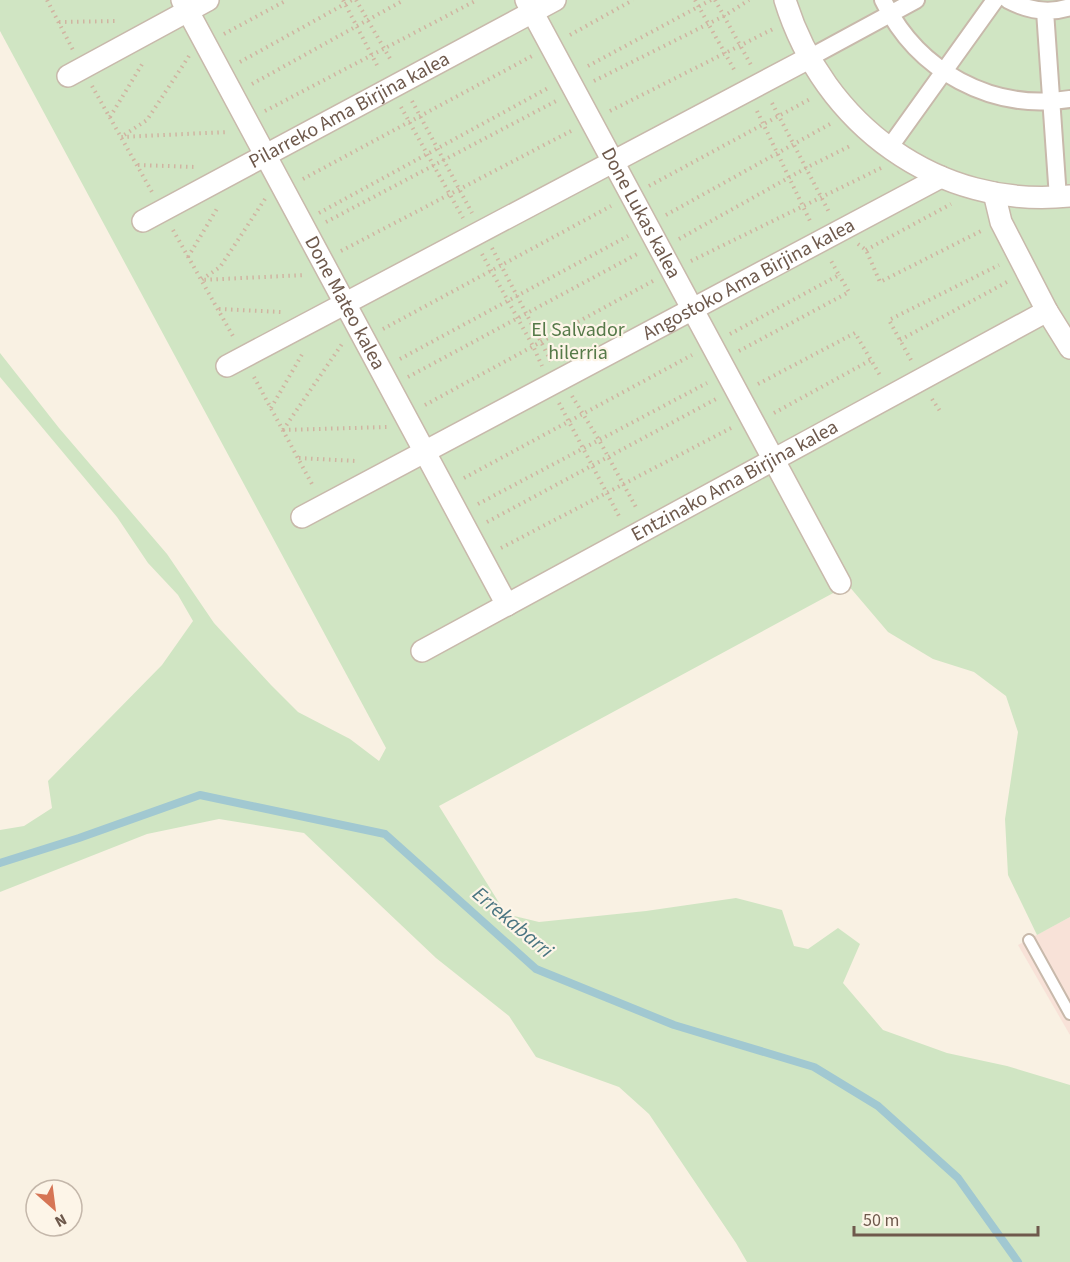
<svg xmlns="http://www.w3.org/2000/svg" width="1070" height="1262" viewBox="0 0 1070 1262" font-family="'Source Sans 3',sans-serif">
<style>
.commercial{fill:#f8e2d8}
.green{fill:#d0e5c3}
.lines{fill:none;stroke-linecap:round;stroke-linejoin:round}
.stream{stroke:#a1c8d1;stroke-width:8}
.service-casing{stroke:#c8b9ab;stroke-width:14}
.pedestrian-casing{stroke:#c8b9ab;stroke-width:20}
.minor-casing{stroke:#c8b9ab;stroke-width:24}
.path{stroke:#d0b4a1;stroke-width:4;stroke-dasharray:1.5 4.5;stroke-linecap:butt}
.service{stroke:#fff;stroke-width:10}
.pedestrian{stroke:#fff;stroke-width:16}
.minor{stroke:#fff;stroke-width:21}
.labels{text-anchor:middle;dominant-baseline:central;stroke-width:4.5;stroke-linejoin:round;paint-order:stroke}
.street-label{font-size:20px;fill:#6e594c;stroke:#fdf5e8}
.park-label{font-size:20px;fill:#557948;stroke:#fdf5e8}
.water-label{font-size:21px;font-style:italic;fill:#487480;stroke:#fdf5e8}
</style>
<rect width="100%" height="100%" fill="#f9f1e3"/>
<path class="commercial" d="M1070 917V1035L1018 945Z"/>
<path class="green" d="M0 0H1070V917L1037 935 1008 875 1005 819 1018 732 1006 696 974 672 933 659 888 632 848 585 439 806 506 914 539 922 646 911 736 898 782 910 794 946 808 949 838 928 860 944 843 983 883 1030 947 1053 1007 1066 1070 1085V1262H747L736 1243 649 1114 619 1087 536 1057 509 1016 436 958 304 833 219 819 147 834 0 892V830L24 826 52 808 48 781 162 665 193 621 178 595 148 563 117 517 0 377V353L59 428 167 554 214 623 271 685 298 712 350 739 379 761 386 748 0 31Z"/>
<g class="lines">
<path class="stream" d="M0 863 79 838 200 795 385 834 536 969 674 1025 814 1067 878 1106 958 1178 1018 1262"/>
<g class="service-casing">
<path id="service" d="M1029 940 1070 1014"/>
</g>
<g class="pedestrian-casing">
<path id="pedestrian" d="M883 0C917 71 992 112 1070 99
M1008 0C1027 10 1049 14 1070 7
M1045 11 1058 198
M809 58 916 0
M889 148 995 0"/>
</g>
<g class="minor-casing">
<g id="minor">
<path id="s1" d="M182 0 507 605"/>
<path id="s2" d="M526 0 840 583"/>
<path d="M785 0C823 124 938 210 1070 196"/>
<path d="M68 76 208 0"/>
<path d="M994 193 1001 222 1047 311 1070 348"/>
<path id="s3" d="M143 221 555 0"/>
<path d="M227 366 809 58"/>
<path id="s4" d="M302 517 941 177"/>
<path id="s5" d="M422 651 1047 311"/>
</g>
</g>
<path class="path" d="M47 0 73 50
M343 0 379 69
M356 0 392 62
M695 0 736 73
M715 0 751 65
M59 22 119 21
M224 34 287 0
M570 35 633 0
M189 56 147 120 121 137 228 132
M240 62 352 0
M588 66 711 0
M594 81 724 16 749 0
M252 84 404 0
M92 86 152 192
M412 101 472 213
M772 103 830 214
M401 107 463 218
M265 111 477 0
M610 111 775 28
M757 111 811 223
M110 117 144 61
M138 165 196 167
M303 179 532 56
M649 186 812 98
M265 199 220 267 201 280 305 275
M319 213 550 87
M666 215 830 124
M326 222 556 101
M173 230 234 338
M679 239 806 168 852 145
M858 244 866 250 880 282 981 231
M492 248 551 361
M866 250 951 204
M341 251 571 131
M482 254 533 346 542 366
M188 257 218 207
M691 261 881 168
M219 309 281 312
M383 329 611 206
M730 334 839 275 830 259
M900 340 1007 282
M739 351 849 292 839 275
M400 359 628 236
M911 360 889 320 999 265
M254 377 313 486
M408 377 639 253
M758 384 855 333 881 377
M572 396 599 440 637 509
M932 399 940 411
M559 403 620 518
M425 405 653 281
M271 408 304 351
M774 413 871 360
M283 430 342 344
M283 430 387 427
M299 458 356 461
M464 478 692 355
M478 504 707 383
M487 522 716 399
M501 548 731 428"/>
<use href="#service" class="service"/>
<use href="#pedestrian" class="pedestrian"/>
<use href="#minor" class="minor"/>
</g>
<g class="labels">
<g class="street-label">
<text stroke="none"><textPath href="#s3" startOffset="234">Pilarreko Ama Birjina kalea</textPath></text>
<text stroke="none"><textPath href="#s2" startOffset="242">Done Lukas kalea</textPath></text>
<text stroke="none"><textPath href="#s4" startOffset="506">Angostoko Ama Birjina kalea</textPath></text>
<text stroke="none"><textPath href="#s1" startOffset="344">Done Mateo kalea</textPath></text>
<text stroke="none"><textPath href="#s5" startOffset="356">Entzinako Ama Birjina kalea</textPath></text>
</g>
<g class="park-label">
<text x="578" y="330">El Salvador<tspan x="578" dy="23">hilerria</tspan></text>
</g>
<g class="water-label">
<text transform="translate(513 922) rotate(40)">Errekabarri</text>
</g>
</g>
<g transform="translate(54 1208) rotate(152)"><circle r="28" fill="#fdf5e8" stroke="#c4b7aa" stroke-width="1.5"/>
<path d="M0-4.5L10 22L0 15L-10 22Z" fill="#d67555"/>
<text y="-9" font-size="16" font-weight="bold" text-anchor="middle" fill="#6e594c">N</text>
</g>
<path d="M854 1226v9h184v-9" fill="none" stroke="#6e594c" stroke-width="3"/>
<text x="863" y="1226" font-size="18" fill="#6e594c" stroke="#fdf5e8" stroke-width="4.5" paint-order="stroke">50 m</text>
</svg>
